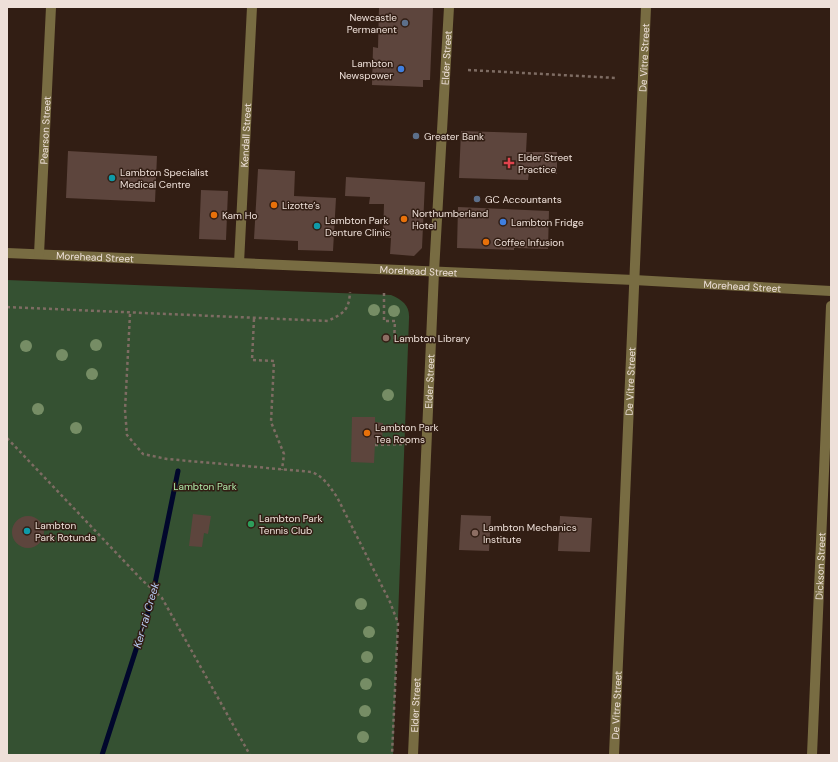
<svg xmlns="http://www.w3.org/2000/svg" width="838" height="762" viewBox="0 0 838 762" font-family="'DM Sans',sans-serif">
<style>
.green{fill:#355132}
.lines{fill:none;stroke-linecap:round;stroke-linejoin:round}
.stream{stroke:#01072c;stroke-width:5}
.building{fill:#5d453d}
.path{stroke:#7e6c63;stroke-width:2.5;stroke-dasharray:3 3;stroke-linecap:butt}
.minor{stroke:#786c42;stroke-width:10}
.tree{fill:#768d65}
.service-dot{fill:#5c6f8a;stroke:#321e14;stroke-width:1.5}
.shop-dot{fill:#3f7fe0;stroke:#321e14;stroke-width:1.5}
.health-dot{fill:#e0444e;stroke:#321e14;stroke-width:1.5}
.culture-dot{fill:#0f9aa8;stroke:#321e14;stroke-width:1.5}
.food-dot{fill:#e8710a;stroke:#321e14;stroke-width:1.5}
.education-dot{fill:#8d6e63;stroke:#321e14;stroke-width:1.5}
.leisure-dot{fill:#2e9e5b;stroke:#321e14;stroke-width:1.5}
.labels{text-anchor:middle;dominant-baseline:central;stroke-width:3;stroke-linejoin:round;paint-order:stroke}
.poi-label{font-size:10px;fill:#eee0d9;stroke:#321e14;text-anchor:start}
.street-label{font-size:10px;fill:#eee0d9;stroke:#321e14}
.park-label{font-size:10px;fill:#aee8a8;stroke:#321e14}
.water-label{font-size:11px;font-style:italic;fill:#b8cdf7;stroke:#321e14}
</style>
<rect width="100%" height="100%" fill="#321e14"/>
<path class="green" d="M7 280 391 295C403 300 410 306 409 319L393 755H7Z"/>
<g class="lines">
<path class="stream" d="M102 755 151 603 178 471"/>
</g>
<path class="building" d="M379 7 433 8 430 80H423V87L372 85 373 47 378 48Z
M461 131 527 133 526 152H557V174L529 173 528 180 459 178Z
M68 151 157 156 155 202 66 198Z
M258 169 295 171 294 196 336 198 333 251 298 250V241L254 239Z
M346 177 425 182 422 248 414 256 390 254 391 238 383 237 384 204H369L370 197 345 196Z
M201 190 228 191 226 240 199 239Z
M458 207 549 211 548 249 514 248V250L457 248Z
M352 417H375V422L383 423 382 443H375L374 463 351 462Z
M193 514 211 516 208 534 204 533 202 547 189 546Z
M461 515 491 516 489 551 459 550Z
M560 516 592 518 590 552 558 551Z
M12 532a16 16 0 1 1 32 0a16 16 0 1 1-32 0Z"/>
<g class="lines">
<path class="path" d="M468 70 617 78
M384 293V321H395L394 342
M7 307 328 321C344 313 349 310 350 292
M130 314 125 410 127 435 143 454 167 459 312 472C324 477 330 487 337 497L390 602 398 623 392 755
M254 319 252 360 274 361 271 422 284 454 282 470
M7 438 143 581 162 598 250 755
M375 445 407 444"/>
<g class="minor">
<path id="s1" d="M7 253 634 280 831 291"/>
<path id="s2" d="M39 254 51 7"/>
<path id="s3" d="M239 263 252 7"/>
<path id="s4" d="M413 755 434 272 449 7"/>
<path id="s5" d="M614 755 646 7"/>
<path id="s6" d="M812 755 831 306"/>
</g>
</g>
<g class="tree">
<circle cx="374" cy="310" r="6"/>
<circle cx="394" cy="311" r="6"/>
<circle cx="96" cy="345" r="6"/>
<circle cx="26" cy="346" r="6"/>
<circle cx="62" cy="355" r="6"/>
<circle cx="92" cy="374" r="6"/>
<circle cx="388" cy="395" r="6"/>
<circle cx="38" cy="409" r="6"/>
<circle cx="76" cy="428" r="6"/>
<circle cx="361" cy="604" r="6"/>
<circle cx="369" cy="632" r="6"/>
<circle cx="367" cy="657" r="6"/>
<circle cx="366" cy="684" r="6"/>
<circle cx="365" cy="711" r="6"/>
<circle cx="363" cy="737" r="6"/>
</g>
<g class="service-dot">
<circle cx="405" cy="23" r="4"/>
<circle cx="416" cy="136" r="4"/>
<circle cx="477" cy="199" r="4"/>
</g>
<g class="shop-dot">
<circle cx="401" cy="69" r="4"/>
<circle cx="503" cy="222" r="4"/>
</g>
<path class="health-dot" d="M507 157h4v4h4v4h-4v4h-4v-4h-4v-4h4z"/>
<g class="culture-dot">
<circle cx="112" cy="178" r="4"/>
<circle cx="317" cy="226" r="4"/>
<circle cx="27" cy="531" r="4"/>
</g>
<g class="food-dot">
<circle cx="274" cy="205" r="4"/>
<circle cx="214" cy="215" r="4"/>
<circle cx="404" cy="219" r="4"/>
<circle cx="486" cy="242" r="4"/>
<circle cx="367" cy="433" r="4"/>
</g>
<g class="education-dot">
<circle cx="386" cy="338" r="4"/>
<circle cx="475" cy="533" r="4"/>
</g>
<circle class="leisure-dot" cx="251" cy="524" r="4"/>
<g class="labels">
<g class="poi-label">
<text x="397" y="17" text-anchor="end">Newcastle<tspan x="397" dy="12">Permanent</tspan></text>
<text x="393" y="63" text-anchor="end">Lambton<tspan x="393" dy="12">Newspower</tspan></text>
<text x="424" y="136">Greater Bank</text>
<text x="518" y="157">Elder Street<tspan x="518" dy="12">Practice</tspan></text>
<text x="120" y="172">Lambton Specialist<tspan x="120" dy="12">Medical Centre</tspan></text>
<text x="485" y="199">GC Accountants</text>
<text x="282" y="205">Lizotte’s</text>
<text x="412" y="213">Northumberland<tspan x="412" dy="12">Hotel</tspan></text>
<text x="222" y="215">Kam Ho</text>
<text x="325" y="220">Lambton Park<tspan x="325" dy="12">Denture Clinic</tspan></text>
<text x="511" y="222">Lambton Fridge</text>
<text x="494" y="242">Coffee Infusion</text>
<text x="394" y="338">Lambton Library</text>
<text x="375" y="427">Lambton Park<tspan x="375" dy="12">Tea Rooms</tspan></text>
<text x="259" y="518">Lambton Park<tspan x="259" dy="12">Tennis Club</tspan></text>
<text x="35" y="525">Lambton<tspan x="35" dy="12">Park Rotunda</tspan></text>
<text x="483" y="527">Lambton Mechanics<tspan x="483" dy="12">Institute</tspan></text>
</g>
<g class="street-label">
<text stroke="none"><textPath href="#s4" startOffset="698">Elder Street</textPath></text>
<text stroke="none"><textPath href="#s5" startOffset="698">De Vitre Street</textPath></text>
<text stroke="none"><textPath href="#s2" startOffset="124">Pearson Street</textPath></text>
<text stroke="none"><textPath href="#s3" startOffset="128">Kendall Street</textPath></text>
<text stroke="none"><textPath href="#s1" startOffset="88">Morehead Street</textPath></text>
<text stroke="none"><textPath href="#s1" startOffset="412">Morehead Street</textPath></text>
<text stroke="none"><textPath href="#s1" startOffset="736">Morehead Street</textPath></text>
<text stroke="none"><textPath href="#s4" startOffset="374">Elder Street</textPath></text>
<text stroke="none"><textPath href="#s5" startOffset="374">De Vitre Street</textPath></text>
<text stroke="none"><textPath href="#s6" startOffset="189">Dickson Street</textPath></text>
<text stroke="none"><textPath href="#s4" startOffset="50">Elder Street</textPath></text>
<text stroke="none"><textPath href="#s5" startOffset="50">De Vitre Street</textPath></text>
</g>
<g class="park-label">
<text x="205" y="486">Lambton Park</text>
</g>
<g class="water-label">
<text transform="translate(146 615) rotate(-74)">Ker-rai Creek</text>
</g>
</g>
<rect width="838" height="762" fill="none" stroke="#eee0d9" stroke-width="16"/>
</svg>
